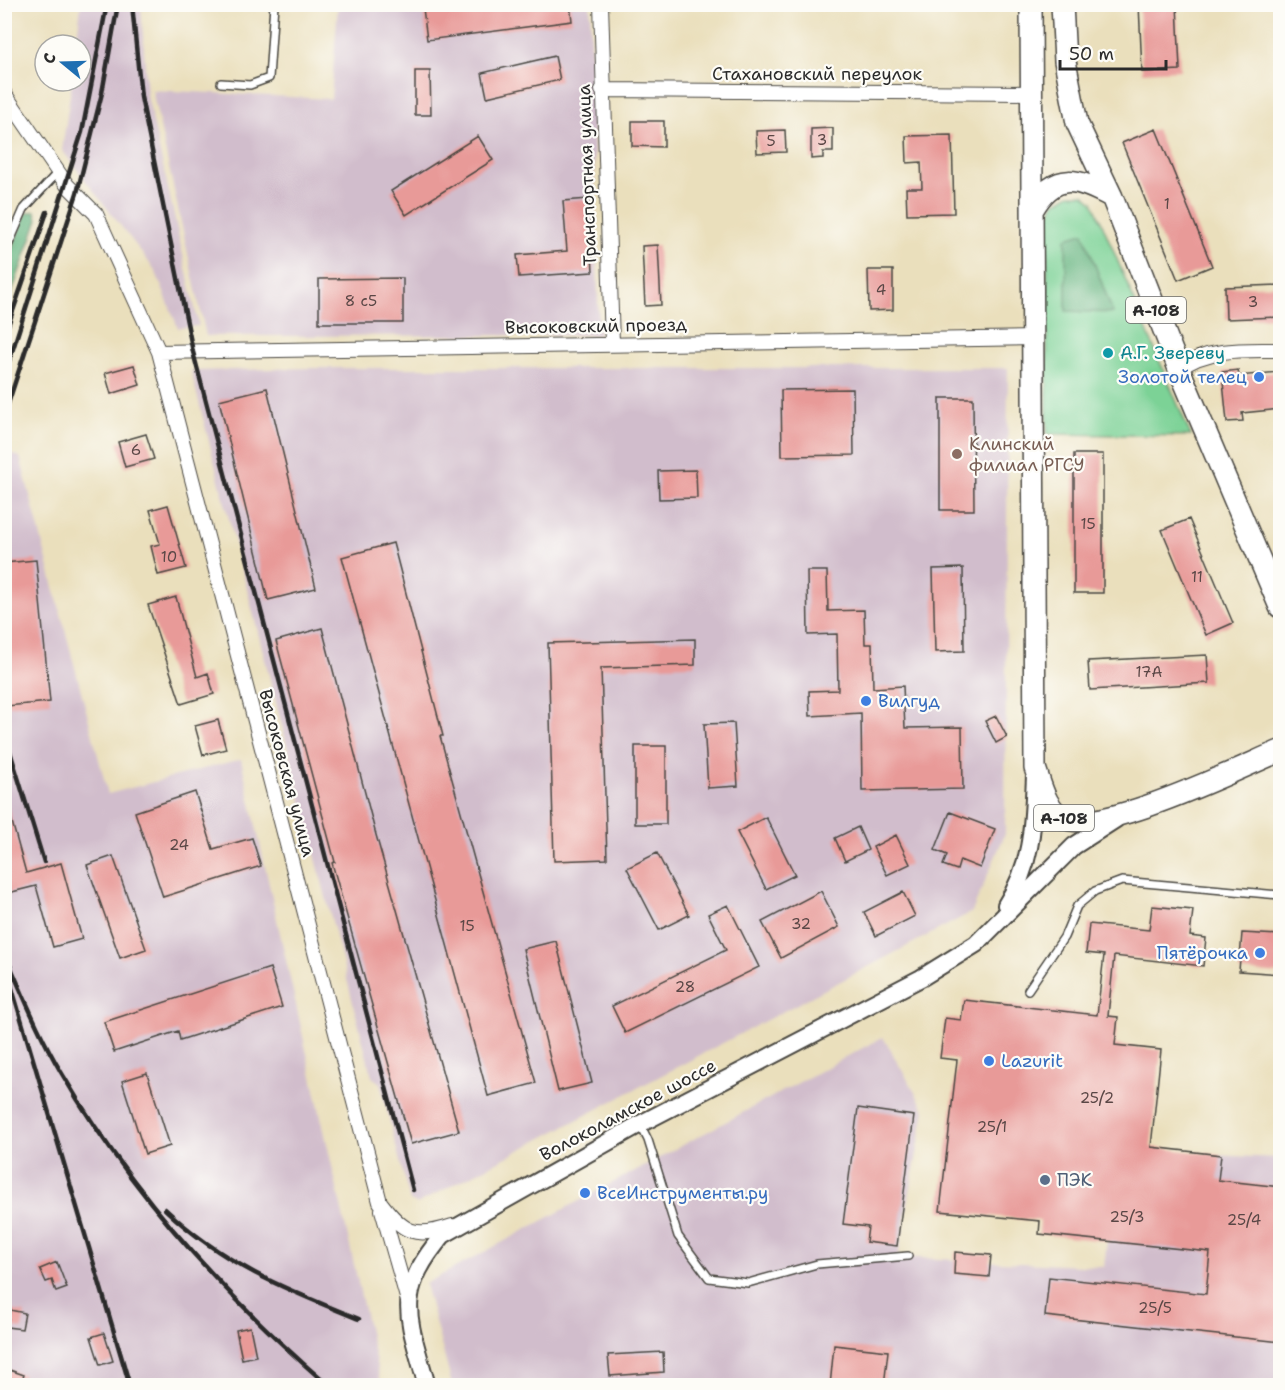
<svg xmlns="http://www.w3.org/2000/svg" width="1285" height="1390" viewBox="0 0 1285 1390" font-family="'Shantell Sans',sans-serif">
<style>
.industrial{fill:#d1bdcc}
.green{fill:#7bd296;stroke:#537e60;stroke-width:1.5}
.forest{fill:#64b47f;stroke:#487055;stroke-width:1.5}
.building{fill:#e89a98}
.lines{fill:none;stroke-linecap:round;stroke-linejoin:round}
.service-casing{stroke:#484641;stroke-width:10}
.minor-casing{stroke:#484641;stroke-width:16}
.tertiary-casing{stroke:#484641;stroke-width:20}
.trunk-casing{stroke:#484641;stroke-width:24}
.service{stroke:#fff;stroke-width:7}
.minor{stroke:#fff;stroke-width:14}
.tertiary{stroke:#fff;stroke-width:16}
.trunk{stroke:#fff;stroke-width:21}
.rail{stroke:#2b2b2b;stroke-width:4.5}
.culture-dot{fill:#0f9aa8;stroke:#fdfcf7;stroke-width:2}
.shop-dot{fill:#3f7fe0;stroke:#fdfcf7;stroke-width:2}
.education-dot{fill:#8d6e63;stroke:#fdfcf7;stroke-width:2}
.service-dot{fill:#5c6f8a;stroke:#fdfcf7;stroke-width:2}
.labels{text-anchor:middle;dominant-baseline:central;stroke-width:4.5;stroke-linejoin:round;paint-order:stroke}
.number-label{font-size:15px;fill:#5a4746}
.shield{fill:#fdfcf7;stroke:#6a6a68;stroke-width:1.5}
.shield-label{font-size:16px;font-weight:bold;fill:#2b2b2b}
.street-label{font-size:18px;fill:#2b2b2b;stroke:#fdfcf7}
.culture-label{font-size:18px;fill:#0d838f;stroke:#fdfcf7;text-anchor:start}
.shop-label{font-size:18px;fill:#366cbe;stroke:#fdfcf7;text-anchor:start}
.education-label{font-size:18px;fill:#785e54;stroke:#fdfcf7;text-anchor:start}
.service-label{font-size:18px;fill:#4e5e75;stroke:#fdfcf7;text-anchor:start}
</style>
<rect width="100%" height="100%" fill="#fdfcf7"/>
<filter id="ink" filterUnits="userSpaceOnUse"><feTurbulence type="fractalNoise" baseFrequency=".0167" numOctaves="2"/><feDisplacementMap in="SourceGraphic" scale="12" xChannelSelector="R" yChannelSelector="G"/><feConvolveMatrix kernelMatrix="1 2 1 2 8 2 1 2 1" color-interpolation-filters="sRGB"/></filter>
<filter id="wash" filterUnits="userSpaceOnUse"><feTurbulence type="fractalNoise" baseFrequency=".008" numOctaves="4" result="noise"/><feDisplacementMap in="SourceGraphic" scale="24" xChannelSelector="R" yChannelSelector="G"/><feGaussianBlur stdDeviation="1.35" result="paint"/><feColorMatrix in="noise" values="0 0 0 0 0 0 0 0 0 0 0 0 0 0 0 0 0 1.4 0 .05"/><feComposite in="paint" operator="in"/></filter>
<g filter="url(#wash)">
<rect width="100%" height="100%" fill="#eadfbc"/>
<path class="industrial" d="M81 5H141L147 95 199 326 178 328 155 270 62 150 72 81H81V45H76Z
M338 5H590L599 335 206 336 152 90 331 99Z
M310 368H1008L1005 834 972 912 417 1204 410 1201 380 1083 372 1077 191 371Z
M5 451 20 457 108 794 241 759 381 1385 5 1386Z
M883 1037 925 1110 898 1257 1104 1267 1117 1151 1280 1158V1385H452L425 1284Z"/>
<path class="green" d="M1070 194H1084L1093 202 1191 436 1047 434V219L1055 203Z"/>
<path class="forest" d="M35 211 38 219 5 312V267L26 213Z
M1083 233 1113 313 1066 311V238Z"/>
<g id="blocks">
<path class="building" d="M447 4H570L572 21 427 40 423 8Z
M1139 4H1177L1180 70 1142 72Z
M555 56 560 80 487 97 482 73Z
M415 71H430L431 115H415Z
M632 121H664V147L632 146Z
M833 128V152H823V158L811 159V129Z
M1156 129 1212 266 1178 280 1122 143Z
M785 130 786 152 757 153 756 131Z
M952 135 954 213 907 214 906 188H922L921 162 907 163 906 136Z
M478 136 493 160 406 215 391 191Z
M589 199 593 272 519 277 517 255 567 251 563 201Z
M658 245 661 305 645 306 642 246Z
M868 270H893V310L869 311Z
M403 278V323H319V279Z
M1281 285V317L1226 319 1225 287Z
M134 365 140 385 111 394 105 373Z
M1238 370 1239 376 1278 372 1281 409 1242 413 1243 421 1227 422 1222 372Z
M267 388 316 588 268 600 219 400Z
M853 389 854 455 782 456 781 390Z
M940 398H973L974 510H940Z
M146 434 154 459 125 467 118 442Z
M1074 454H1103V593H1074Z
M696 470 697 498 659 499 658 471Z
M168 505 186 568 158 575 151 546 160 544 150 510Z
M1189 519 1233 623 1206 635 1162 530Z
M393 543 443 736H440L536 1083 488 1096 342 557Z
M36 560 50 702 6 706 4 563Z
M963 568 964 651 935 652 933 569Z
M807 571H827L828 611 864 610 865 644H872L873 688 903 686 905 728 962 727 963 789 862 791 861 713 810 716 809 691 838 690 837 634 808 635Z
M176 597 197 677 208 673 214 694 181 704 148 605Z
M322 628 376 835 459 1131 411 1144 332 863 335 862 276 641Z
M695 639V665L601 668 607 859 554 861 548 643Z
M1207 655 1209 683 1090 690 1088 661Z
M996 716 1007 737 996 743 985 721Z
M218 720 226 749 203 755 195 726Z
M734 723 738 786 708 788 704 724Z
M635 746H666V824H635Z
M195 792 213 849 252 838 261 866 163 897 135 812Z
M4 807H8L26 873 61 863 82 939 53 947 36 886 4 894Z
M950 812 995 829 980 868 960 860 957 870 943 865 947 855 935 850Z
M766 817 795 875 766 889 737 832Z
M858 827 868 850 845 861 835 838Z
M896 835 910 864 887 875 873 847Z
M657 853 689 915 659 930 627 868Z
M113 856 146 949 120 958 87 865Z
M821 891 839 927 781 958 762 922Z
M903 892 915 916 876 936 864 912Z
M728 905 759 967 625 1033 612 1006 726 950 708 914Z
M1152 906 1193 910 1190 936 1206 938 1203 966 1114 956 1108 1016 1118 1017 1115 1045 1161 1050 1151 1147 1221 1155 1218 1180 1281 1187V1342L1045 1316 1049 1277 1206 1294 1210 1252 1039 1234 1040 1221 940 1211 957 1060 940 1058 945 1018 961 1020 964 1000 1097 1015 1104 955 1086 953 1089 924 1149 930Z
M1242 933 1281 935V974L1239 971Z
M556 941 592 1083 558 1091 523 949Z
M270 968 282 1007 180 1040 178 1031 114 1052 104 1022Z
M147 1073 170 1146 145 1154 122 1081Z
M858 1108 914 1116 897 1246 866 1242 868 1227 843 1224Z
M955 1252 991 1255 989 1277 954 1274Z
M57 1262 67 1288 56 1292 52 1280 46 1282 40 1269Z
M10 1310 25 1313 22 1329 7 1327Z
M250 1327 256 1356 242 1359 236 1330Z
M104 1333 113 1361 100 1365 91 1337Z
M834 1345 888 1351 884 1386H830Z
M663 1352 664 1372 610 1376 608 1355Z
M4 1368 24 1375 20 1386H4Z"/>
</g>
</g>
<g filter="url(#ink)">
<use href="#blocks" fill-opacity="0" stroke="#484641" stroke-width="1.5"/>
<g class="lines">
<g class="service-casing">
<path id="service" d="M221 83 250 85 269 78 274 4
M4 255 24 209 58 172
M1028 990 1064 937 1077 906 1095 891 1122 881 1280 895
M640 1124 648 1140 678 1236 709 1278 748 1283 817 1264 908 1256"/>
</g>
<g class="minor-casing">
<path id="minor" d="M601 4 612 343
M602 90 1033 93
M4 93 67 185 96 214 159 352 380 1202C404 1233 414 1239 452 1226
M159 352 1033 338
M1179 369C1207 347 1247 350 1280 350
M382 1210 408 1301"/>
</g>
<g class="tertiary-casing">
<path id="tertiary" d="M1006 905C1033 863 1033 824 1035 775
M427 1386C408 1316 393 1295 443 1235L640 1124 921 978 976 944 1074 846 1116 819"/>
</g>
<g class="trunk-casing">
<path id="trunk" d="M1031 4 1035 768C1041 785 1046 810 1064 818 1101 836 1239 768 1280 751
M1062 4 1065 61 1077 123 1112 197 1179 369 1280 607
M1033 209C1056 170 1078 179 1112 197"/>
</g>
<use href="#service" class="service"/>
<use href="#minor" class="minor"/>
<use href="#tertiary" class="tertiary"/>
<use href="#trunk" class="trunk"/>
<path class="rail" d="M132 4 141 97 193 352 413 1190
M4 337 47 212
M4 377 82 132 107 4
M4 416 77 193 102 93 118 4
M4 732 44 862
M4 952C22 992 38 1033 61 1072 129 1189 221 1292 323 1381
M11 985 130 1386
M165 1209C224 1265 285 1289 359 1319"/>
</g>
</g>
<circle class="culture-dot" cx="1108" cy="353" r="6"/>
<g class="shop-dot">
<circle cx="1259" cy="377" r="6"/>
<circle cx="866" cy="701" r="6"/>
<circle cx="1260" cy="953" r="6"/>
<circle cx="989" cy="1061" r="6"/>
<circle cx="585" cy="1193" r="6"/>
</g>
<circle class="education-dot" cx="957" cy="454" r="6"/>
<circle class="service-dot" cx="1045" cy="1180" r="6"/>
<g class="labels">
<g class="number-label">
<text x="822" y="140">3</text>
<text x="771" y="141">5</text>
<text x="1167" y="204">1</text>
<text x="881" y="290">4</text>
<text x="361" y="301">8 с5</text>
<text x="1253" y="302">3</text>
<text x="136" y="450">6</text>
<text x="1088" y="524">15</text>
<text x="169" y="557">10</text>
<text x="1197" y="577">11</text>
<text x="1149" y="672">17А</text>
<text x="179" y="845">24</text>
<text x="801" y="924">32</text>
<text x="467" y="926">15</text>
<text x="685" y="987">28</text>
<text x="1097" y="1098">25/2</text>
<text x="992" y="1127">25/1</text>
<text x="1127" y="1217">25/3</text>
<text x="1244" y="1220">25/4</text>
<text x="1155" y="1308">25/5</text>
</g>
<g class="shield">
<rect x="1126" y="297" width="60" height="26" rx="4.5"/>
<rect x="1034" y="805" width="60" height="26" rx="4.5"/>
</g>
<g class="shield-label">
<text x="1156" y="310">А-108</text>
<text x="1064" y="818">А-108</text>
</g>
<g class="street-label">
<text x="817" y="74">Стахановский переулок</text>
<text transform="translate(587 175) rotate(-92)">Транспортная улица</text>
<text transform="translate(596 326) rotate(-1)">Высоковский проезд</text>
<text transform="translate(287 773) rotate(75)">Высоковская улица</text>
<text transform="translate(628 1110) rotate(-28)">Волоколамское шоссе</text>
</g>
<g class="culture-label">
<text x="1120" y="353">А.Г. Звереву</text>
</g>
<g class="shop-label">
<text x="1247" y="377" text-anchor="end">Золотой телец</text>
<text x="878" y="701">Вилгуд</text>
<text x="1248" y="953" text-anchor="end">Пятёрочка</text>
<text x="1001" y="1061">Lazurit</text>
<text x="597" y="1193">ВсеИнструменты.ру</text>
</g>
<g class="education-label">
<text x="969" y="444">Клинский<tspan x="969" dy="21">филиал РГСУ</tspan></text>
</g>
<g class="service-label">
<text x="1057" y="1180">ПЭК</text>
</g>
</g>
<rect width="1285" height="1390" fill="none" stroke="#fdfcf7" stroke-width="24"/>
<g transform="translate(63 63) rotate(289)"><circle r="28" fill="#fdfcf7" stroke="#a9a8a5" stroke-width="1.5"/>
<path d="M0-4.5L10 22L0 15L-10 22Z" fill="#1f6fb2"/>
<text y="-9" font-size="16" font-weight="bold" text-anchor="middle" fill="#2b2b2b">С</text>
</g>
<path d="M1060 60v9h106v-9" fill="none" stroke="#2b2b2b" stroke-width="3"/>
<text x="1069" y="60" font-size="18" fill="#2b2b2b" stroke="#fdfcf7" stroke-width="4.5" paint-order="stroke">50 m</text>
</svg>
